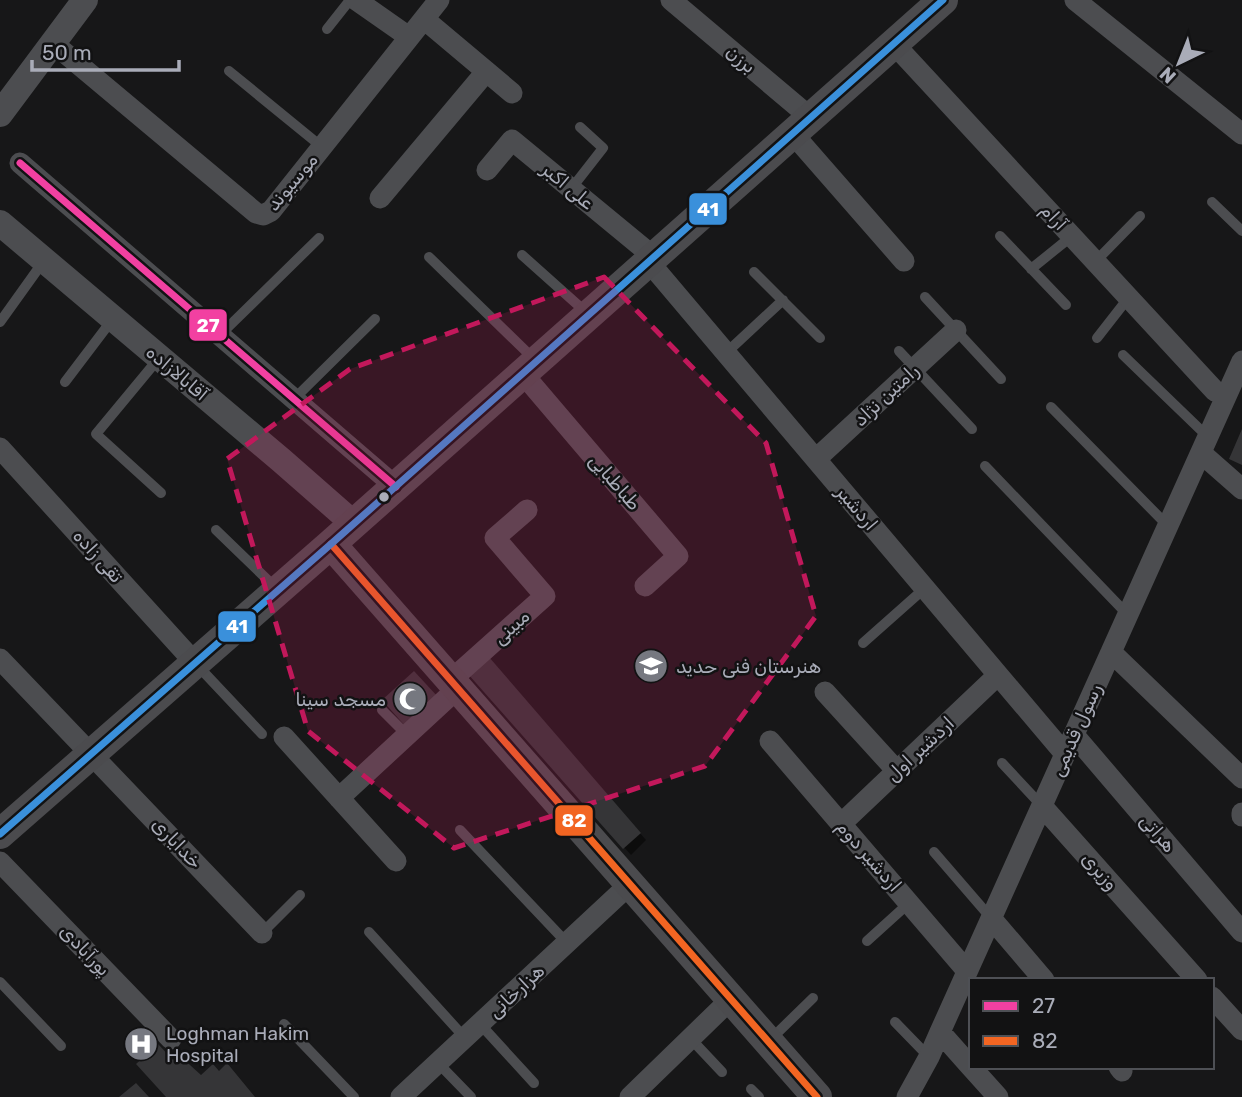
<svg xmlns="http://www.w3.org/2000/svg" width="1242" height="1097" viewBox="0 0 1242 1097" font-family="Rubik,Cairo,sans-serif">
<style>
.shadow{fill:#0007}
.building{fill:#353537}
.lines{fill:none;stroke-linecap:round;stroke-linejoin:round}
.service{stroke:#4c4d50;stroke-width:10}
.minor{stroke:#4c4d50;stroke-width:21}
.tertiary{stroke:#4c4d50;stroke-width:26}
.secondary{stroke:#4b4b4e;stroke-width:30}
.bus-1-casing{stroke:#121213;stroke-width:12}
.bus-2-casing{stroke:#121213;stroke-width:12}
.bus-3-casing{stroke:#121213;stroke-width:12}
.bus-1{stroke:#f240a1;stroke-width:7}
.bus-2{stroke:#f26522;stroke-width:7}
.bus-3{stroke:#3a90db;stroke-width:7}
.marked{fill:#c2185b;fill-opacity:0.2;stroke:#c2185b;stroke-width:5;stroke-dasharray:14 9;stroke-linejoin:round}
.bus-dot{fill:#a9acb8;stroke:#121213;stroke-width:2.5}
.labels{text-anchor:middle;dominant-baseline:central;stroke-width:5;stroke-linejoin:round;paint-order:stroke}
.street-label{font-size:19px;fill:#a9acb8;stroke:#121213}
.poi-label{font-size:19px;fill:#a9acb8;stroke:#121213;text-anchor:start}
.line-badge{stroke:#121213;stroke-width:2.5}
.badge-label{font-size:19px;text-anchor:middle;font-weight:bold;fill:#fff}
</style>
<rect width="100%" height="100%" fill="#171718"/>
<path class="shadow" d="M495 666 646 840 631 855 471 675Z"/>
<path class="building" d="M1242 429V465L1229 459Z
M489 657 641 833 623 849 468 674Z
M414 671 438 697 406 727 382 700Z
M158 1044 173 1060 179 1055 201 1075 213 1064 219 1071 227 1063 255 1097H166L136 1064Z
M136 1083 149 1097H119Z"/>
<g class="lines">
<path class="service" d="M327 29 350 0
M229 71 322 147
M571 189 603 148 580 127
M1212 202 1242 231
M1000 236 1066 305
M522 255 588 314
M429 257 535 360
M1095 262 1140 216
M1031 269 1072 236
M754 272 820 338
M925 297 1001 379
M0 322 43 262
M220 335 319 238
M1097 338 1129 297
M899 351 972 429
M726 353 783 300
M1123 355 1208 437
M159 358 96 434 161 493
M65 382 112 320
M294 399 375 319
M1051 407 1168 526
M985 466 1128 615
M216 530 276 588
M863 643 925 588
M197 665 262 734
M382 710 407 735
M1002 763 1042 806
M460 830 567 943
M934 852 991 918
M369 932 465 1038
M262 933 300 895
M867 941 909 903
M0 982 61 1046
M895 1022 929 1057
M284 1024 354 1097
M480 1024 534 1083
M690 1038 722 1072
M770 1040 813 998
M438 1063 471 1097
M751 1089 759 1097"/>
<path class="minor" d="M356 0 409 37
M671 0 811 118
M1075 0 1242 134
M424 19 512 93
M53 43 256 213 263 215 271 211 439 0
M894 44 1215 391
M793 134 904 261
M20 163 396 487
M487 170 512 140 654 257
M380 198 485 73
M649 262 1065 754
M523 374 678 556 645 586
M0 448 196 664
M1201 453 1242 489
M816 459 956 330
M1111 652 1242 778
M0 659 262 933
M451 680 545 596 495 538 527 510
M825 692 897 771
M1074 735 1242 932
M284 737 396 861
M770 741 967 971
M339 798 458 688
M1042 806 1197 980
M1242 813V816
M841 824 998 675
M0 862 171 1039
M991 918 1044 980
M1212 997 1242 1030
M940 1032 971 1067
M971 1067 998 1097
M1119 1067 1122 1071
M401 1097 630 884
M630 1097 731 999
M907 1097 929 1057 940 1032 1242 361"/>
<path class="tertiary" d="M0 114 85 0
M0 223 281 460 354 524"/>
<path class="secondary" d="M331 544 817 1097
M0 834 331 544 943 0"/>
<g class="bus-1-casing">
<path id="bus-1" d="M20 163 396 487"/>
</g>
<g class="bus-2-casing">
<path id="bus-2" d="M331 544 817 1097"/>
</g>
<g class="bus-3-casing">
<path id="bus-3" d="M0 834 331 544 943 0"/>
</g>
<use href="#bus-1" class="bus-1"/>
<use href="#bus-2" class="bus-2"/>
<use href="#bus-3" class="bus-3"/>
</g>
<path class="marked" d="M604 277 766 443 816 616 705 766 454 848 308 731 227 459 350 369Z"/>
<defs>
<g id="school-disc" transform="scale(1.75)"><circle r="9.5" fill="#767880" stroke="#121213"/><path d="M0-5L7-2L0 1L-7-2ZM-4 1L0 2.5L4 1V4Q0 6-4 4Z" fill="#fff"/></g>
<g id="mosque-disc" transform="scale(1.75)"><circle r="9.5" fill="#767880" stroke="#121213"/><path d="M3.5-4.9A6 6 0 1 0 3.5 4.9A5 5 0 1 1 3.5-4.9Z" fill="#fff"/></g>
<g id="hospital-disc" transform="scale(1.75)"><circle r="9.5" fill="#767880" stroke="#121213"/><path d="M-5-5h3v3.5h4V-5h3V5h-3V1.5h-4V5h-3Z" fill="#fff"/></g>
</defs>
<g fill-rule="evenodd">
<use href="#school-disc" x="651" y="666"/>
<use href="#mosque-disc" x="410" y="699"/>
<use href="#hospital-disc" x="141" y="1044"/>
</g>
<circle class="bus-dot" cx="384" cy="497" r="6"/>
<g class="labels">
<g class="street-label">
<text transform="translate(741 59) rotate(40)">برزن</text>
<text transform="translate(292 182) rotate(-50)">موسیوند</text>
<text transform="translate(568 186) rotate(40)">علی اکبر</text>
<text transform="translate(1054 217) rotate(47)">آرام</text>
<text transform="translate(177 373) rotate(40)">آقابالازاده</text>
<text transform="translate(886 395) rotate(-43)">رامتین نژاد</text>
<text transform="translate(615 482) rotate(49)">طباطبایی</text>
<text transform="translate(857 508) rotate(50)">اردشیر</text>
<text transform="translate(98 556) rotate(48)">تقی زاده</text>
<text transform="translate(511 627) rotate(-42)">مبینی</text>
<text transform="translate(1076 730) rotate(-66)">رسول قدیمی</text>
<text transform="translate(920 749) rotate(-43)">اردشیر اول</text>
<text transform="translate(1158 833) rotate(49)">هراتی</text>
<text transform="translate(177 843) rotate(46)">خدایاری</text>
<text transform="translate(869 856) rotate(49)">اردشیر دوم</text>
<text transform="translate(1100 871) rotate(48)">وزیری</text>
<text transform="translate(85 950) rotate(46)">پورآبادی</text>
<text transform="translate(516 991) rotate(-43)">هزارخانی</text>
</g>
<g class="poi-label">
<text x="676" y="666">هنرستان فنی حدید</text>
<text x="386" y="699" text-anchor="end">مسجد سینا</text>
<text x="166" y="1033">Loghman Hakim<tspan x="166" dy="22">Hospital</tspan></text>
</g>
</g>
<g class="line-badge">
<rect x="688" y="192" width="40" height="34" rx="7" fill="#3a90db"/>
<rect x="188" y="308" width="40" height="34" rx="7" fill="#f240a1"/>
<rect x="217" y="610" width="40" height="33" rx="7" fill="#3a90db"/>
<rect x="554" y="804" width="40" height="33" rx="7" fill="#f26522"/>
</g>
<g class="badge-label">
<text x="708" y="216">41</text>
<text x="208" y="332">27</text>
<text x="237" y="633">41</text>
<text x="574" y="827">82</text>
</g>
<rect x="969" y="978" width="245" height="91" fill="#121213" stroke="#4e5055" stroke-width="2"/>
<rect x="983" y="1001" width="35" height="10" fill="#f240a1" stroke="#4e5055" stroke-width="2"/>
<text x="1032" y="1013" font-size="21" fill="#a9acb8">27</text>
<rect x="983" y="1036" width="35" height="10" fill="#f26522" stroke="#4e5055" stroke-width="2"/>
<text x="1032" y="1048" font-size="21" fill="#a9acb8">82</text>
<g transform="translate(1179 63) rotate(223)" stroke="#121213" stroke-width="5" paint-order="stroke">
<path d="M0-5L12 26L0 18L-12 26Z" fill="#a9acb8"/>
<text y="-10" font-size="19" font-weight="bold" text-anchor="middle" fill="#a9acb8">N</text>
</g>
<path d="M32 60v10h147v-10" fill="none" stroke="#a9acb8" stroke-width="3.5"/>
<text x="42" y="60" font-size="21" fill="#a9acb8" stroke="#121213" stroke-width="5" paint-order="stroke">50 m</text>
</svg>
